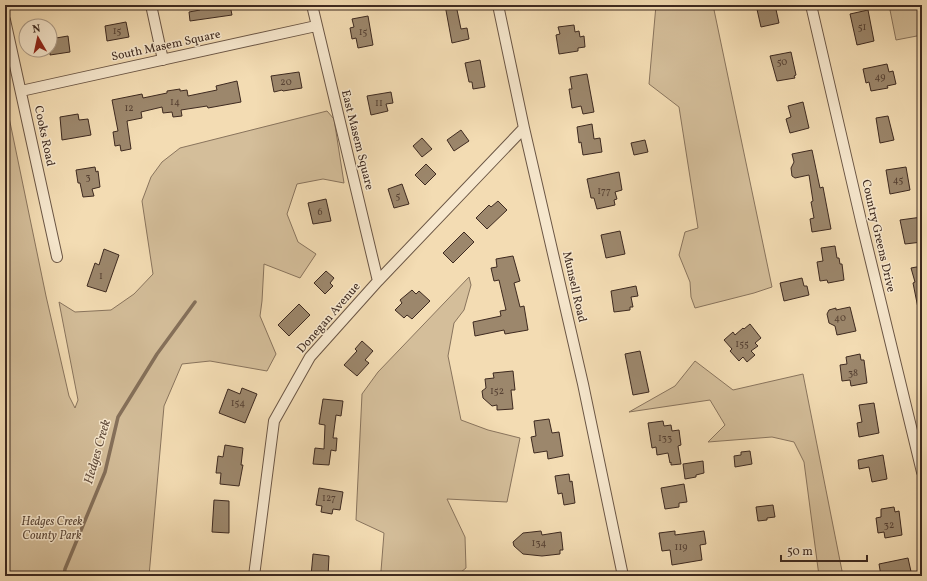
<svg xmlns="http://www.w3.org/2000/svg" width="927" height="581" viewBox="0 0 927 581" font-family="Vollkorn,serif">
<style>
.green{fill:#d4be9a;stroke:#89745d}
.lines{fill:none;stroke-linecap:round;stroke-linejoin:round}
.stream{stroke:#85705a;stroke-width:3.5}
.building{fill:#9c876c;stroke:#3e2a20}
.street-casing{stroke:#6b5645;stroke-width:12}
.street{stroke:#f7e8ce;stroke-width:10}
.labels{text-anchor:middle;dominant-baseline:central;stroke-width:3;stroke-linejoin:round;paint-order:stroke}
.number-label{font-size:10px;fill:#564133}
.street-label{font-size:12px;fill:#3e2a20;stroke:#f7e8ce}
.park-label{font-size:12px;font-style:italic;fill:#5c4838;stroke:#f7e8ce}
.water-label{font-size:13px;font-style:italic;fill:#624d3d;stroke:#f7e8ce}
</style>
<rect width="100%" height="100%" fill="#f3dcb3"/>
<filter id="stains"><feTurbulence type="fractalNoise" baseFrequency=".005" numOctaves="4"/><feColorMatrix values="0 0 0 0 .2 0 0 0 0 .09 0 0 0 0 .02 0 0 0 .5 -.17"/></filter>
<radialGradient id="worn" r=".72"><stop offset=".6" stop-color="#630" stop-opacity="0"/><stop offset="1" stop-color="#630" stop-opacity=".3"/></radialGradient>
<path class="green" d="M656 5H713L772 287 754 293 695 308 691 297 690 282 679 255 685 232 698 228 679 107 649 84Z
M889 5H922V35L896 40Z
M5 98 46 296 69 396 75 408 78 400 59 302 75 312 111 310 134 294 153 274 142 201 151 177 162 162 180 148 327 111 334 119 344 183 323 179 297 184 287 214 298 242 316 254 300 278 264 264 262 301 260 316 276 354 267 371 210 361 182 364 164 406 149 576H5Z
M469 277 471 285 464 310 454 323 448 356 461 420 488 430 520 438 507 502 447 499 465 537 466 568 456 576H375L381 571 384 533 356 520 362 394 378 372Z
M695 361 733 390 803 374 843 576H819L804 462 794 442 772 437 708 442 725 425 710 400 629 412 675 386Z"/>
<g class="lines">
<path class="stream" d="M64 576 65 569 105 472 118 417 157 354 195 302"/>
</g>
<path class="building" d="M206 5H230L232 15 190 21 189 12 200 10V9L206 8Z
M445 5H456L461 29 467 28 469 39 452 43Z
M756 5H775L779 23 761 27Z
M868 10 874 41 857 45 850 14Z
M368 16 373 45 358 48 356 38 352 39 350 28 354 27 352 19Z
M126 22 129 37 107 41 105 26Z
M574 25 575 32 579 31 580 37 584 36 585 47 578 48V51L559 54 556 35 560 34 558 27Z
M68 36 70 52 50 55V39Z
M791 52 796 75 794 76 795 78 777 81 770 56Z
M480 60 485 87 473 89 472 82H469L465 63Z
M887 64 889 72 893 71 896 84 887 86 888 88 871 91 869 82 866 83 863 69Z
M299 72 302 88 283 91 282 90 274 92 271 76Z
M587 74 594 112 583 114 581 106 572 108 569 89H572L570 77Z
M237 81 241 102 208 108 207 106 181 110 182 116 173 117 172 112 163 113 162 107 141 112 142 118 127 121 131 149 121 151 120 145 115 146 113 132 118 131 112 100 142 94 143 98 167 93V91L180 89V91L187 90 188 96 217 90 216 86Z
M391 92 393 103 386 104 388 111 371 115 367 96Z
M803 102 809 128 790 133 786 119 791 117 788 106Z
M78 114 79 120 88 119 91 135 62 140 60 117Z
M888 116 894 140 880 143 876 118Z
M592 124 594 139 600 138 602 152 583 155 581 142 579 143 577 127Z
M461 130 469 141 454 151 447 140Z
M422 138 432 149 422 157 413 146Z
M645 140 648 152 634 155 631 143Z
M812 150 820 188 823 187 831 229 812 232 810 219 814 218 811 202 813 201 809 175 795 178 792 176 791 168 794 162 792 154Z
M426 164 436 174 425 185 415 175Z
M95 167 96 172 98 171 100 187 92 189 94 196 83 197 80 183H78L76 170Z
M906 167 910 190 890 194 886 170Z
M619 172 622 190 615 192 617 199 614 200 615 205 597 209 594 198H591L587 179Z
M402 184 409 204 394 208 388 189Z
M326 199 331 221 313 224 308 203Z
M498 201 507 210 487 229 476 218 489 205 491 207Z
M922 217V230L920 231 922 242 905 244 900 220Z
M620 231 625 254 606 258 601 235Z
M464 232 474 242 453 263 443 253Z
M835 246 837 258H839L840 264H842L844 280 828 283 827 280 820 281 817 262 823 261 821 248Z
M104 249 119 255 106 292 87 286 95 263 99 265Z
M513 256 520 281 514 283 520 307 524 306 528 330 505 334 504 330 475 336 473 322 501 316 500 311 506 310 499 280 494 281 491 268 497 267 496 259Z
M922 266V307L918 308 913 283 915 282 911 268Z
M326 271 334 278 330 283 333 286 325 294 314 283Z
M802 278 804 286H807L809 295 784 301 780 283Z
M636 286 638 296 631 297 633 307H630V310L614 312 611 291Z
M412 290 416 294 419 291 430 301 412 319 407 315 404 318 395 310 402 303 400 300Z
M299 304 310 315 289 336 278 325Z
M850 307 856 331 837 335 835 326 829 323 827 314 829 310 836 308V310Z
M750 324 761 338 755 343 758 346 751 351 755 355 747 362 743 357 739 361 730 351 732 349 724 340 733 332 735 335 743 328 744 329Z
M362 341 373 351 365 360 369 363 357 376 344 365 357 351 355 349Z
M640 351 649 392 633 395 625 354Z
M860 354 861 360H864L867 383 851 386 850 380 842 381 840 365 847 364 846 357Z
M513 371 515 390H511L513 409 497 410V405L492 406 483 398 482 391 486 388 485 379 494 378 493 373Z
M242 388 257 394 245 423 219 413 228 389 240 394Z
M323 399 343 401 341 416 336 415 333 438H337L336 451 331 450 329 465 313 464 315 448 324 449 325 425 319 424Z
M874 403 879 433 859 437 857 423 862 422 859 405Z
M549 419 552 433 559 432 563 456 548 459 547 451 534 453 531 437 536 436 534 421Z
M663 421 664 426 671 425 672 431 679 430 681 445 678 446 681 464 671 465V462L670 463 668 453 657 455 656 447 652 448 648 423Z
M225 445 243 448 241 465H243L239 486 220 484 221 473H216L218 456 223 457Z
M750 451 752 464 735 467 734 456 741 455V452Z
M883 455 887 479 872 482 869 467 859 469 858 460Z
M703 461 704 473 696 475V477L685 479 683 464Z
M569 474 570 482 572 481 575 503 564 505 562 493 558 494 555 476Z
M684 484 687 502 679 503V507L665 509 661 488Z
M319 488 343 492 340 510 333 509 332 514 321 512 322 506 316 505Z
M214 500 229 501V533L212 532Z
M773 505 775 517 767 518V520L758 521 756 507Z
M894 507 895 512 899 511 902 535 885 538 884 532 878 533 876 518 881 517V509Z
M541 531 542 535 561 532 563 550H560V554L542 556 523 554 514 546 513 542 523 533Z
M675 531V535L704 531 706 544 700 545 702 560 672 565 670 550 662 551 659 533Z
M313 554 329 556 328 576H311Z
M908 558 912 576H892L891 574 881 576 879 564Z"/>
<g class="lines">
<g class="street-casing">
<path id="street" d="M151 5 163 60
M312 5 378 281
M498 5 524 128 583 384 623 576
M811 5 862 225 922 472
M5 20 57 257
M21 91 316 26
M254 576 274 421 310 357 378 281 524 128"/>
</g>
<use href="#street" class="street"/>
</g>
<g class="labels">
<g class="number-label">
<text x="862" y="27">51</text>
<text x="117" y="31">15</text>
<text x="363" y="32">15</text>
<text x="782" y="62">50</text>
<text x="880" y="77">49</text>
<text x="286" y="82">20</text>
<text x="175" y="102">14</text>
<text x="379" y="103">11</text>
<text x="129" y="108">12</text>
<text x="88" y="177">3</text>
<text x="898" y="180">45</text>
<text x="604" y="191">177</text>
<text x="398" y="196">5</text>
<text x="320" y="212">6</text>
<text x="101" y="276">1</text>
<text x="840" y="318">40</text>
<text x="742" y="344">155</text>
<text x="853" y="373">38</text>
<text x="497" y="391">152</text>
<text x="238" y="403">154</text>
<text x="665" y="438">133</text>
<text x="329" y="498">127</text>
<text x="889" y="525">32</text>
<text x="539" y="543">134</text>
<text x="681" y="547">119</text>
</g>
<g class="street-label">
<text transform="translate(166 46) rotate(-12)">South Masem Square</text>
<text transform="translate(44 136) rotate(78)">Cooks Road</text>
<text transform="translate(357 140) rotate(76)">East Masem Square</text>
<text transform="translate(878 236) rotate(77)">Country Greens Drive</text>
<text transform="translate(574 287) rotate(77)">Munsell Road</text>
<text transform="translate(329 318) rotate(-49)">Donegan Avenue</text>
</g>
<g class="park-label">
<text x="52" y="522">Hedges Creek<tspan x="52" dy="14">County Park</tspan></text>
</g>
<g class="water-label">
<text transform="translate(98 452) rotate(-74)">Hedges Creek</text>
</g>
</g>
<rect width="927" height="581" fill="none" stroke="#f3dcb3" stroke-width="20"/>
<rect x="6" y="6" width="915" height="569" fill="none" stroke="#3e2a20" stroke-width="2"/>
<rect x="10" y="10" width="907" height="561" fill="none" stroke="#3e2a20"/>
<g transform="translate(38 38) rotate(351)"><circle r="19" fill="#f7e8ce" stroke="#ad9c88"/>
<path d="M0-3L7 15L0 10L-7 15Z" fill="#8f2418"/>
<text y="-6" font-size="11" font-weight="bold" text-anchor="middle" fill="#3e2a20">N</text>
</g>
<path d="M781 555v6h86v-6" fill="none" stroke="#3e2a20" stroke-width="2"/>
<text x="787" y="555" font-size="12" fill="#3e2a20" stroke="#f7e8ce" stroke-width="3" paint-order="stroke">50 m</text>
<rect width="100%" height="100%" filter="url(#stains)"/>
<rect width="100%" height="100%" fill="url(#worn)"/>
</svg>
